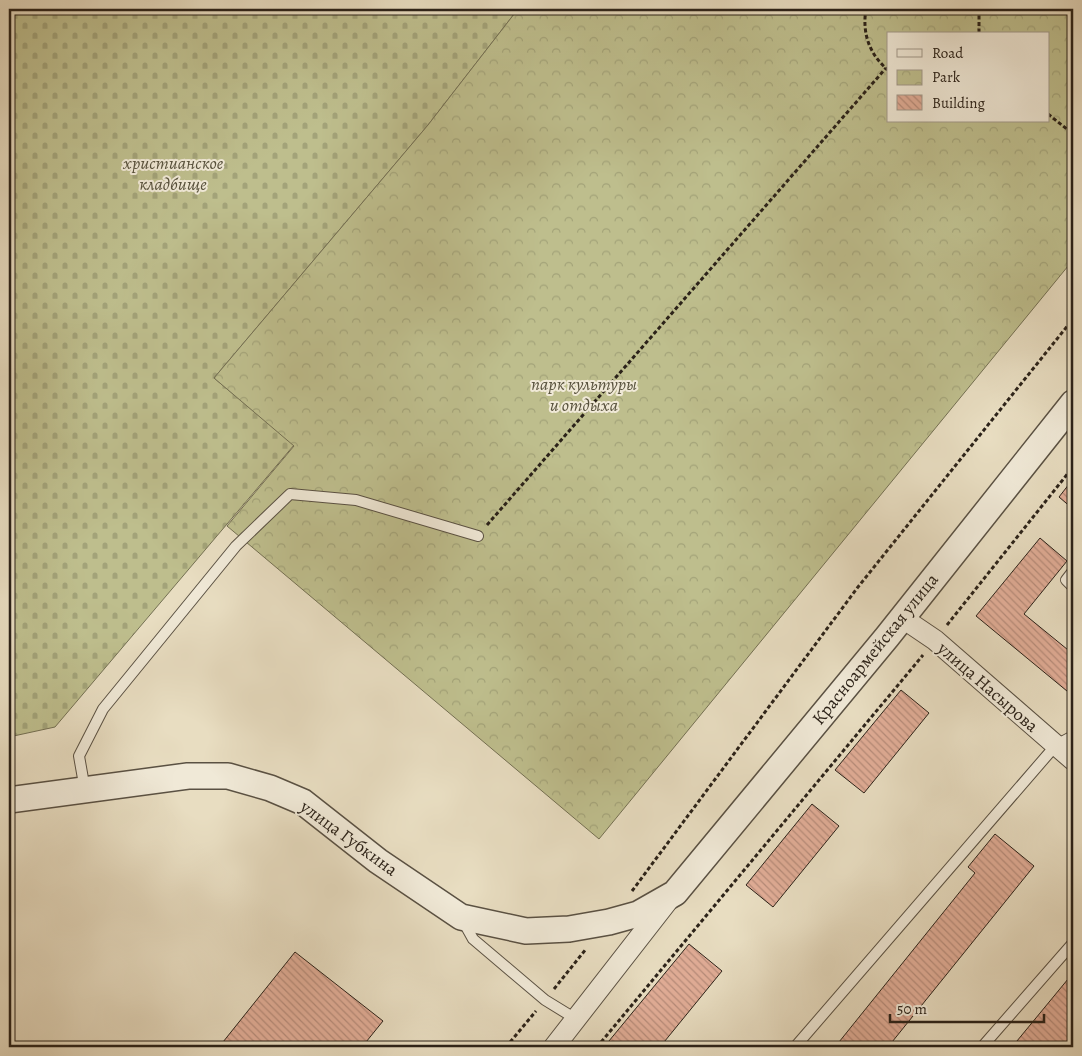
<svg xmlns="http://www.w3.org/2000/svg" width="1082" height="1056" viewBox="0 0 1082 1056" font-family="Alegreya,serif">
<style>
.cemetery{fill:url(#cemetery-stones);stroke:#747053}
.park{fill:url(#park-crowns);stroke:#747053;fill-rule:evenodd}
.building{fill:url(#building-back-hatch);stroke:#2b2219}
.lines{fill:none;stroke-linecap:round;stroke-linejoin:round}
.service-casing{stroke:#5a5143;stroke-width:12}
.minor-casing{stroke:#5a5143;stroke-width:22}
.tertiary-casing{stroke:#5a5143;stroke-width:28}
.path{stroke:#2b2219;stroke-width:3;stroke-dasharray:4 2.5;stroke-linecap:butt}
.service{stroke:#f0e9d7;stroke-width:10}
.minor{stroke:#f0e9d7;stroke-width:20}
.tertiary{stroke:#f0e9d7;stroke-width:25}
.labels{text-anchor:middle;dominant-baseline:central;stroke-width:4;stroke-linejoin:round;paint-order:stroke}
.park-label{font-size:18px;font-style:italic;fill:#57513c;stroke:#f0e9d7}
.street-label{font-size:18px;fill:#2b2219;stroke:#f0e9d7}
</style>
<defs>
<pattern id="cemetery-stones" width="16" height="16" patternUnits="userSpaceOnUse" patternTransform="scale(1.25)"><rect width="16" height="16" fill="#bebe8d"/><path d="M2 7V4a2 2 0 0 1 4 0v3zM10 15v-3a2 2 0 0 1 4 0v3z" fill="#a3a379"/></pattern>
<pattern id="park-crowns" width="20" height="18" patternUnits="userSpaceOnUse" patternTransform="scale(1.25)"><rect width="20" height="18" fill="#bebe8d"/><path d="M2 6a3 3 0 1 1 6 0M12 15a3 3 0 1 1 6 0" fill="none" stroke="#a3a379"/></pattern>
<pattern id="building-back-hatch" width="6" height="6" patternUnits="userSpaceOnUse" patternTransform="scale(1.25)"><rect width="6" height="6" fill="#e1ad97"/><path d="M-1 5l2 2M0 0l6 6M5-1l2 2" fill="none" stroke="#b78c7a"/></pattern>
</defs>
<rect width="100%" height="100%" fill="#e8ddc1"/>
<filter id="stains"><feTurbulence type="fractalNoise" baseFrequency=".004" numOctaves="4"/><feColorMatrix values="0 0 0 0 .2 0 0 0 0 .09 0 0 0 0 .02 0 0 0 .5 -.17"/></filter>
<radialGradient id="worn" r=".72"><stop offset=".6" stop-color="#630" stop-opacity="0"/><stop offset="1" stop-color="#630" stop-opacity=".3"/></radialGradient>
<path class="cemetery" d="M9 9H518L428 125 214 378 294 445 55 727 9 737Z"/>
<path class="park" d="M518 9H1073V260L599 839 227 526 294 446 214 378 428 125ZM888 34H1048V121H888Z"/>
<path class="building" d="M1073 479V509L1059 497Z
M1040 538 1067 561 1024 614 1073 654V696L976 616Z
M901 690 929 713 864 793 835 770Z
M812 804 839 826 773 907 746 885Z
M995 834 1034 866 888 1047H835L975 873 968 867Z
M689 944 722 971 660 1047H604Z
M295 952 383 1021 362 1047H219Z
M1073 973V1034L1062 1047H1012Z"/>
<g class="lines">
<g class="service-casing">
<path id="service" d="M1073 571 1066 580 1073 587
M85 790 79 756 103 709 236 546 290 494 356 500 478 536
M463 921 473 939 545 1000 576 1019
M795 1047 1056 745 1073 736
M982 1047 1073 943"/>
</g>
<g class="minor-casing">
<path id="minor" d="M901 617 935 640 1073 760
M554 1047 670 898"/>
</g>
<g class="tertiary-casing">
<path id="tertiary" d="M9 800 188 776H228L270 788 303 802 378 861 461 917 526 931 569 929 609 922 638 914 675 893 887 637 1073 403"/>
</g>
<path class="path" d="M866 9C862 33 869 54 888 70
M979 9V34
M1048 114 1073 134
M487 525 886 68
M947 625 1073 467
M632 891 858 587 1073 319
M554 989 586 949
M506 1047 536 1011
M597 1047 923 655"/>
<use href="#service" class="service"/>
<use href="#minor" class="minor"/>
<use href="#tertiary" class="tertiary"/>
</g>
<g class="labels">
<g class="park-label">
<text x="173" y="163">христианское<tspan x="173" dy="21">кладбище</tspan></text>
<text x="584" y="384">парк культуры<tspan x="584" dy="21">и отдыха</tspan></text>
</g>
<g class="street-label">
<text transform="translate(875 649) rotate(-51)">Красноармейская улица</text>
<text transform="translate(988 687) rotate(41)">улица Насырова</text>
<text transform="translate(349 838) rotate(36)">улица Губкина</text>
</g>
</g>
<rect width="1082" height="1056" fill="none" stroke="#e8ddc1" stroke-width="30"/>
<rect x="10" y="10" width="1062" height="1036" fill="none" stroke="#2b2219" stroke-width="2.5"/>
<rect x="15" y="15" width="1052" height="1026" fill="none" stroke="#2b2219"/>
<rect x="887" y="32" width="162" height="90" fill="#f0e9d7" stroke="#a1998b"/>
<rect x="897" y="49" width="25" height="8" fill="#f0e9d7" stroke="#a1998b"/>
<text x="932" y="58" font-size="15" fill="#2b2219">Road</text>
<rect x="897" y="70" width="25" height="15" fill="url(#park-crowns)" stroke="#a1998b"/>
<text x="932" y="82" font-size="15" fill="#2b2219">Park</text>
<rect x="897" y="95" width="25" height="15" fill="url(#building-back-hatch)" stroke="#a1998b"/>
<text x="932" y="108" font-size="15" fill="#2b2219">Building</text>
<path d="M890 1014v8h154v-8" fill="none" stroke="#2b2219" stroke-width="2.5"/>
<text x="897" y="1014" font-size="15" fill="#2b2219" stroke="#f0e9d7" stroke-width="4" paint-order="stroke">50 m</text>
<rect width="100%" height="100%" filter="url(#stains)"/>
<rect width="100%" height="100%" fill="url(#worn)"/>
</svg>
